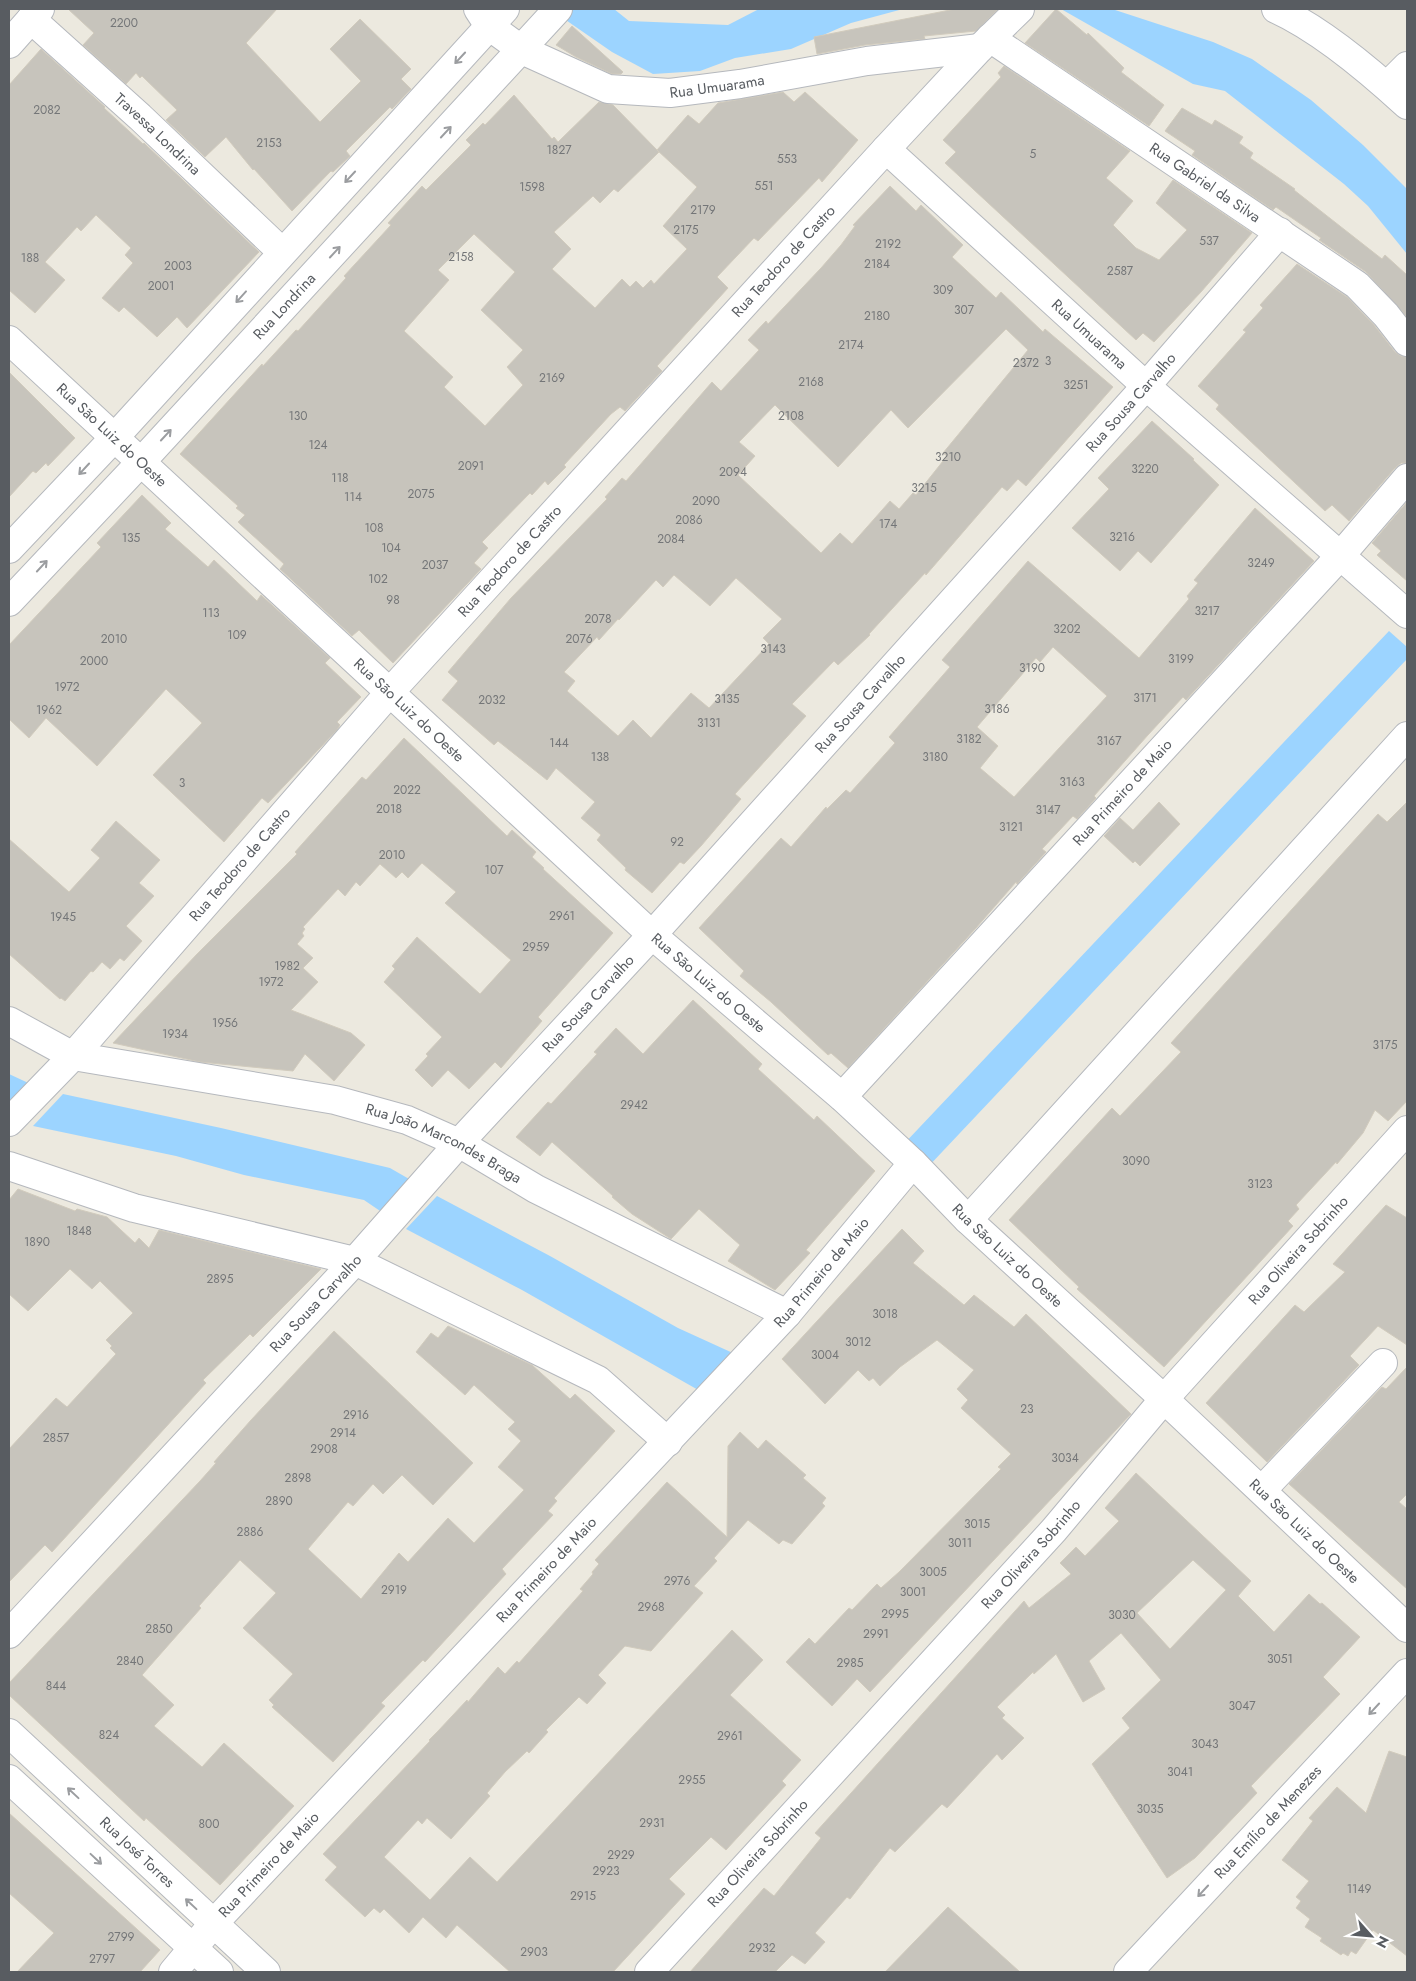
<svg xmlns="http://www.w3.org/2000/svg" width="1416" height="1981" viewBox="0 0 1416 1981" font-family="Jost,sans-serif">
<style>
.water{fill:#9cd4ff}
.building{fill:#c7c4bc;stroke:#d1cbbd;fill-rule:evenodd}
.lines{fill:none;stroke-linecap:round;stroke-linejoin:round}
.minor-casing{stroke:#b5b8bd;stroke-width:30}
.minor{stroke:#fff;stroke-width:28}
.oneway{stroke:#9b9da0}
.labels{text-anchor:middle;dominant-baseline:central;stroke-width:4;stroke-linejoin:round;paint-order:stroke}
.number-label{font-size:12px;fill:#747678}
.street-label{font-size:15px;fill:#585c61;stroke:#fff}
</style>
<rect width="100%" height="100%" fill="#ece9df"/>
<path class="water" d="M567 9H614L629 21 728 25 759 9H903L851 23 791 49 735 58 700 71 653 74 612 52 560 16Z
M1061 9H1112L1213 42 1252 59 1311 100 1363 145 1407 189V254L1368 206 1344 184 1225 91 1193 84Z
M1389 631 1407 647V659L926 1169 901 1147Z
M9 1074 37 1087 9 1113Z
M63 1094 221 1128 390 1168 416 1183 386 1215 364 1200 244 1175 176 1156 33 1126Z
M437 1196 550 1256 678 1328 735 1354 700 1391 522 1290 406 1229Z"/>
<path class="building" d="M68 9H277L246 43 320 122 361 81 330 49 360 19 411 69 401 79 411 89 392 109 390 107 346 151 350 156 348 158 333 172 331 171 292 211 254 169 253 170 226 137 205 157 166 120 177 110 142 76 140 78 136 73 126 84 83 45 94 33Z
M955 9H998L976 31 924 36 925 39 865 45 817 54 814 37Z
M1056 9 1087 35 1088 33 1124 68 1121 72 1164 105 1149 126 1025 43Z
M572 26 623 72 621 74H612L576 57 556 45Z
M41 49 105 107 104 108 143 144 144 143 259 252 187 328 177 317 157 337 124 307 119 312 102 298 133 263 125 255 131 248 96 215 81 231 77 227 45 262 65 280 35 313 9 290V85Z
M1004 66 1130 151 1106 178 1133 201 1113 225 1136 248 1159 260 1187 230 1156 203 1173 180 1252 233 1201 292 1154 342 1143 333 1136 340 945 163 956 152 943 140 1001 77 998 73Z
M783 92 794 102 805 92 858 140 822 182 819 178 758 241 754 238 717 277 728 288 657 366 662 371 625 411 620 407 611 414 564 465 566 467 548 485 545 481 532 495 530 493 482 542 488 548 474 563 481 569 393 663 359 630 352 636 280 569 284 564 238 522 245 515 236 508 238 506 180 454 262 364 263 366 296 330 298 331 346 278 344 276 391 225 388 223 422 186 426 190 471 145 466 140 483 123 485 125 514 95 552 139 554 137 558 142 599 102 613 105 657 150 688 115 699 124 718 103ZM657 150 697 187 663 226 687 249 654 284 651 280 643 288 636 281 630 287 622 279 595 308 552 269 571 249 554 232 593 196 600 203 614 189 618 192 659 152ZM474 234 515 272 481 310 523 350 507 367 523 385 485 426 444 387 453 377 404 331 449 280 438 270Z
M1182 108 1212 125 1215 120 1243 137 1239 143 1253 153 1250 158 1295 189 1294 190 1382 259 1385 255 1407 275V317L1366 272 1319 240 1321 238 1276 207 1273 210 1192 155 1195 151 1165 131Z
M890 186 916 211 921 205 963 245 952 257 996 298 1001 292 1043 332 1045 329 1113 387 1026 486 1018 479 1007 491 1002 487 926 575 925 573 869 634 870 635 838 665 834 661 792 704 806 716 735 794 741 799 701 846 684 864 680 862 652 893 625 870 626 868 597 840 601 835 581 818 595 802 556 768 547 780 498 741 494 745 442 700 458 681 448 672 511 598 607 499 605 497 622 478 626 481 712 382 721 391 759 350 748 340 766 321 768 324 821 268 841 245 855 226 853 225ZM1006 329 1028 350 943 453 947 456 916 495 913 493 899 509 890 501 852 544 840 533 821 553 738 475 755 456 739 442 775 405 838 467 891 410 908 428ZM674 575 710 606 736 578 782 619 763 638 769 644 709 708 691 693 651 738 633 720 618 736 567 691 575 681 564 672 597 637 599 640 618 619 619 620 656 580 663 587Z
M1297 264 1347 297 1374 325 1395 352 1401 356 1407 357V463H1401L1395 468 1349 521 1332 505 1325 511 1216 409 1219 405 1198 386 1246 332 1243 330 1263 308 1260 305Z
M9 372 75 438 48 466 46 463 36 473 33 471 9 497Z
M1152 421 1194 459 1193 460 1219 485 1151 563 1138 551 1120 571 1072 528 1109 489 1098 478Z
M142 495 171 523 165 529 208 567 214 560 257 601 261 595 330 658 325 663 361 697 337 722 340 725 337 730 268 803 262 798 224 842 153 775 202 723 166 689 97 766 46 718 29 738 9 719V645L101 547 97 543Z
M1407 502V581L1377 555 1381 551 1372 543Z
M1255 508 1314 561 1186 700 1183 697 1148 735 1094 796 1096 798 1077 819 1073 816 1042 849 1046 852 1017 884 1016 882 976 928 848 1068 831 1053 828 1055 771 1002 740 976 744 971 699 928 781 838 791 847 826 807 827 809 846 790 850 793 895 743 889 737 950 667 942 660 1028 561 1139 658 1189 599 1187 596 1198 583 1194 580ZM1053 647 1107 696 1014 797 980 768 998 746 977 727 1036 658 1040 662Z
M404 738 507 836 512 830 536 852 532 857 544 868 543 869 613 933 538 1017 542 1021 501 1068 495 1062 469 1089 448 1070 432 1087 415 1070 428 1056 426 1054 442 1037 384 982 395 969 392 966 417 937 480 994 511 960 445 903 456 892 422 863 408 878 402 872 396 878 380 864 360 886 356 882 345 896 338 889 303 927 305 929 302 933 304 936 297 944 313 958 303 968 318 982 291 1010 351 1033 365 1045 334 1081 305 1054 293 1071 200 1062 113 1043 197 954 297 854 295 852 345 796 362 777 366 780Z
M1159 802 1180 824 1140 866 1135 861 1133 863 1104 836 1120 818 1133 830Z
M1407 802V1101L1388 1121 1375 1110 1363 1133 1337 1164 1336 1162 1296 1205 1299 1209 1288 1221 1293 1226 1164 1367 1077 1289 1079 1287 1009 1220 1112 1108 1120 1116 1181 1052 1171 1043 1378 814 1387 822Z
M116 821 160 860 139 883 154 896 126 926 142 941 124 961 120 958 110 969 102 962 93 972 91 971 65 1001 61 998 60 999 9 954V839L69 892 100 858 91 850Z
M693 1000 762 1064 758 1069 814 1120 817 1116 875 1171 806 1250 810 1253 775 1290 728 1261 740 1245 699 1209 671 1239 632 1214 612 1197 613 1196 552 1142 540 1156 516 1137 548 1102 551 1104 597 1054 594 1052 616 1028 643 1054Z
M18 1189 75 1211 77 1209 107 1217 135 1243 139 1238 149 1248 159 1230 321 1269 253 1337 250 1334 203 1380 206 1383 52 1552 45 1545 9 1582V1449L56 1398 67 1407 116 1354 110 1348 112 1346 106 1340 133 1313 100 1281 92 1289 70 1269 28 1311 9 1294V1200Z
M1386 1205 1407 1218V1345L1378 1326 1350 1356 1359 1365 1267 1462 1206 1403 1295 1305 1304 1312 1345 1272 1333 1264Z
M902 1229 924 1251 913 1263 964 1305 974 1295 1014 1327 1026 1314 1131 1414 870 1692 857 1679 832 1706 786 1662 809 1638 815 1644 849 1608 852 1610 877 1584 881 1588 899 1572 1001 1469 998 1467 1011 1454 961 1408 968 1400 957 1389 974 1370 937 1340 900 1367 880 1386 873 1378 869 1381 858 1370 825 1404 782 1359Z
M448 1326 532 1365 570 1399 575 1394 615 1431 554 1498 557 1501 548 1511 553 1515 502 1569 506 1574 425 1662 423 1660 381 1703 385 1706 333 1762 272 1707 274 1705 269 1700 293 1674 243 1628 276 1593 240 1560 199 1606 201 1608 142 1675 174 1705 154 1726 202 1767 224 1743 294 1806 220 1885 146 1818 144 1821 9 1695V1683L200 1481 216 1463 214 1462 251 1420 334 1331 473 1463 433 1505 402 1475 383 1494 373 1484 353 1506 348 1502 308 1549 361 1599 399 1553 408 1562 448 1518 474 1543 524 1490 498 1467 521 1441 508 1429 515 1422 474 1385 465 1395 416 1352 431 1333 438 1338Z
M1407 1367V1494L1399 1502 1407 1509V1589L1289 1484 1382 1387 1386 1389Z
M740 1432 758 1449 766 1440 806 1475 803 1478 826 1498 822 1503 825 1506 792 1544 783 1540 779 1544 748 1520 714 1558 717 1561 694 1586 703 1593 651 1651 625 1646 598 1675 606 1683 587 1704 579 1697 546 1730 548 1732 529 1753 527 1751 505 1772 487 1793 490 1796 451 1839 427 1818 422 1824 418 1820 384 1857 430 1900 470 1857 497 1882 732 1630 763 1660 730 1695 801 1760 782 1781 786 1785 726 1850 711 1837 669 1879 685 1894 613 1972H510L457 1925 446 1938 423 1917 409 1933 384 1909 380 1913 374 1908 365 1917 325 1880 337 1867 323 1854 430 1741 429 1740 438 1731 467 1700 468 1702 498 1667 505 1674 517 1661 519 1663 583 1591 580 1589 593 1574 592 1572 599 1564 595 1560 667 1482 727 1537 728 1446Z
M1136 1473 1251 1581 1238 1596 1274 1632 1309 1594 1320 1604 1322 1603 1360 1637 1323 1677 1340 1694 1251 1786 1257 1793 1195 1858 1167 1878 1092 1764 1130 1728 1122 1718 1161 1680 1121 1633 1089 1661 1105 1689 1083 1702 1056 1654 1034 1674 1033 1672 997 1707 1005 1715 1002 1718 1024 1738 1002 1760 997 1754 947 1808 942 1804 895 1852 890 1848 850 1899 847 1897 815 1933 825 1942 805 1964 792 1955 775 1972H690L764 1888 774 1896 821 1838 815 1833 1024 1601 1029 1608 1071 1574 1060 1563 1076 1547 1085 1556 1119 1521 1105 1508ZM1193 1560 1226 1590 1170 1649 1137 1613Z
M1389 1751 1407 1757V1956L1373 1930 1356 1954 1351 1951 1348 1956 1343 1953 1341 1955 1320 1941 1322 1938 1305 1927 1310 1919 1296 1908 1301 1901 1296 1897 1309 1881 1282 1860 1313 1821 1309 1818 1337 1787 1366 1813Z
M9 1813 160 1950 140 1972H17L54 1933 9 1893Z
M948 1907 1020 1972H885Z"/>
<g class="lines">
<g class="minor-casing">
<g id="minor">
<path id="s1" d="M478 9 489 26 522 50 608 89 670 93 740 84 867 61 980 48"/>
<path d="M1276 9C1322 30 1370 71 1407 105"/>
<path id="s2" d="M31 19 140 117 282 252"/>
<path id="s3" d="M990 38 1357 285 1386 315 1407 342"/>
<path d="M9 44 40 9"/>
<path d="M1387 86 1407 66"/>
<path id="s4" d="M886 149 1146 386 1407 614"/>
<path id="s5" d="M9 340 652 935 842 1097 913 1163 968 1220 1164 1399 1407 1628"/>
<path d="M9 549 114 438 505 9"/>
<path id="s6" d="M9 602 141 462 558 9"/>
<path id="s7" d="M9 1021 73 1056 335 1100 407 1120 459 1143 536 1189 787 1314"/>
<path id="s8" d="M842 1097 1341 555 1407 478"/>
<path id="s9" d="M9 1122 73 1056 390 692 886 149 980 48 1020 9"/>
<path d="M9 1166 134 1208 355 1261 598 1380 668 1442"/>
<path d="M968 1220 1407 736"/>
<path d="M1262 1490 1383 1363"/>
<path id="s10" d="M9 1634 355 1261 459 1143 652 935 1146 386 1280 232"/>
<path id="s11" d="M9 1733 266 1972"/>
<path d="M9 1779 219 1972"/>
<path id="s12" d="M173 1972 213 1924 787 1314 913 1163"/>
<path id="s13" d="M649 1972 1054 1530 1164 1399 1407 1130"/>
<path id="s14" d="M1128 1972 1407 1673"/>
</g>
</g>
<use href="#minor" class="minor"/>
</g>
<defs><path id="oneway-shaft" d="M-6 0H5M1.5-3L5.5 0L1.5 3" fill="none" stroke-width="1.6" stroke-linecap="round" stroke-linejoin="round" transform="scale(1.25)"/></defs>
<g class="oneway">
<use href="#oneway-shaft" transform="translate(460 58) rotate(133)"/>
<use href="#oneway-shaft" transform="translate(446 132) rotate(-47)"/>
<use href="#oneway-shaft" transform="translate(350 177) rotate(133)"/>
<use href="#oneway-shaft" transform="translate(335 252) rotate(-47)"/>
<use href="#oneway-shaft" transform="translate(241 297) rotate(132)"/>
<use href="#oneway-shaft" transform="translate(166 435) rotate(-47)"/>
<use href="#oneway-shaft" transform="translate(84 469) rotate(133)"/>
<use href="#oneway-shaft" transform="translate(42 566) rotate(-47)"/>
<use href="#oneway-shaft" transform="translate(1374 1709) rotate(133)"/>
<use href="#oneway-shaft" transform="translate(73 1793) rotate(-137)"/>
<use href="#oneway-shaft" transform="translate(96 1859) rotate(43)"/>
<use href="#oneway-shaft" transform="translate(1203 1891) rotate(133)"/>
<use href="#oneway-shaft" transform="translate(191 1904) rotate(-137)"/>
</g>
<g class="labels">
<g class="number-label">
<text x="124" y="23">2200</text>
<text x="47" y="110">2082</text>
<text x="269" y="143">2153</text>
<text x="559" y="150">1827</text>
<text x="1033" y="154">5</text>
<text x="787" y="159">553</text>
<text x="764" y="186">551</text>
<text x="532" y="187">1598</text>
<text x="703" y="210">2179</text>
<text x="686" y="230">2175</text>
<text x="1209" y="241">537</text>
<text x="888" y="244">2192</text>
<text x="461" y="257">2158</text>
<text x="30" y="258">188</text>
<text x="877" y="264">2184</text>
<text x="178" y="266">2003</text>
<text x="1120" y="271">2587</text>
<text x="161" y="286">2001</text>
<text x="943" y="290">309</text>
<text x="964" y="310">307</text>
<text x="877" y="316">2180</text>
<text x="851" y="345">2174</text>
<text x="1048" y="361">3</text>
<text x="1026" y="363">2372</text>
<text x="552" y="378">2169</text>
<text x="811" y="382">2168</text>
<text x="1076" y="385">3251</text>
<text x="298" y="416">130</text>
<text x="791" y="416">2108</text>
<text x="318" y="445">124</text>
<text x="948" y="457">3210</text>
<text x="471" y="466">2091</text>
<text x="1145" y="469">3220</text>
<text x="733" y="472">2094</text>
<text x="340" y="478">118</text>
<text x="924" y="488">3215</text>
<text x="421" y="494">2075</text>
<text x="353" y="497">114</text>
<text x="706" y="501">2090</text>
<text x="689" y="520">2086</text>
<text x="888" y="524">174</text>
<text x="374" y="528">108</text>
<text x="1122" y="537">3216</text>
<text x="131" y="538">135</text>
<text x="671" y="539">2084</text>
<text x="391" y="548">104</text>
<text x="1261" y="563">3249</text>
<text x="435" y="565">2037</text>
<text x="378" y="579">102</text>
<text x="393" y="600">98</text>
<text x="1207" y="611">3217</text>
<text x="211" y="613">113</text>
<text x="598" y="619">2078</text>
<text x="1067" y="629">3202</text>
<text x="237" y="635">109</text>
<text x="114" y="639">2010</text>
<text x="579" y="639">2076</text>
<text x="773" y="649">3143</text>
<text x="1181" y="659">3199</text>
<text x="94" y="661">2000</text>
<text x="1032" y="668">3190</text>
<text x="67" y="687">1972</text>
<text x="1145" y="698">3171</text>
<text x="727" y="699">3135</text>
<text x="492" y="700">2032</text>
<text x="997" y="709">3186</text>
<text x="49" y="710">1962</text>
<text x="709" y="723">3131</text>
<text x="969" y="739">3182</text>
<text x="1109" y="741">3167</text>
<text x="559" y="743">144</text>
<text x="600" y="757">138</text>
<text x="935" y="757">3180</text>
<text x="1072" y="782">3163</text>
<text x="182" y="783">3</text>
<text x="407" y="790">2022</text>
<text x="389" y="809">2018</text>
<text x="1048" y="810">3147</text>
<text x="1011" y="827">3121</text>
<text x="677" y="842">92</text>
<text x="392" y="855">2010</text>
<text x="494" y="870">107</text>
<text x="562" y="916">2961</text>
<text x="63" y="917">1945</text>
<text x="536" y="947">2959</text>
<text x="287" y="966">1982</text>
<text x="271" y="982">1972</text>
<text x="225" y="1023">1956</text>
<text x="175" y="1034">1934</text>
<text x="1385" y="1045">3175</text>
<text x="634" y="1105">2942</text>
<text x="1136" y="1161">3090</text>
<text x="1260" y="1184">3123</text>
<text x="79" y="1231">1848</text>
<text x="37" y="1242">1890</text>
<text x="220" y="1279">2895</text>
<text x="885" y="1314">3018</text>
<text x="858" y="1342">3012</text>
<text x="825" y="1355">3004</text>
<text x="1027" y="1409">23</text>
<text x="356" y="1415">2916</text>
<text x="343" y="1433">2914</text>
<text x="56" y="1438">2857</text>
<text x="324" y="1449">2908</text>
<text x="1065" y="1458">3034</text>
<text x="298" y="1478">2898</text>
<text x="279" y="1501">2890</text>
<text x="977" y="1524">3015</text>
<text x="250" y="1532">2886</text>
<text x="960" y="1543">3011</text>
<text x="933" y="1572">3005</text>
<text x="677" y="1581">2976</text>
<text x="394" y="1590">2919</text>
<text x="913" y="1592">3001</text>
<text x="651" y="1607">2968</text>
<text x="895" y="1614">2995</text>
<text x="1122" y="1615">3030</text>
<text x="159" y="1629">2850</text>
<text x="876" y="1634">2991</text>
<text x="1280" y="1659">3051</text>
<text x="130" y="1661">2840</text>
<text x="850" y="1663">2985</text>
<text x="56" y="1686">844</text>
<text x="1242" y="1706">3047</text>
<text x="109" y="1735">824</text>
<text x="730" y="1736">2961</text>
<text x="1205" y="1744">3043</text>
<text x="1180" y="1772">3041</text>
<text x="692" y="1780">2955</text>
<text x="1150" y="1809">3035</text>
<text x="652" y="1823">2931</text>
<text x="209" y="1824">800</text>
<text x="621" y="1855">2929</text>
<text x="606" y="1871">2923</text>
<text x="1359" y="1889">1149</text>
<text x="583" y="1896">2915</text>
<text x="121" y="1937">2799</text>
<text x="762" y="1948">2932</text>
<text x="534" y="1952">2903</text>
<text x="102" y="1959">2797</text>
</g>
<g class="street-label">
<text stroke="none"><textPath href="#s1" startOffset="265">Rua Umuarama</textPath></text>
<text stroke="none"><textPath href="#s2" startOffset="171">Travessa Londrina</textPath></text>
<text stroke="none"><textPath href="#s3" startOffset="259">Rua Gabriel da Silva</textPath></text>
<text stroke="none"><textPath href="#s9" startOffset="1158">Rua Teodoro de Castro</textPath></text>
<text stroke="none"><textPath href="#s6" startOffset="404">Rua Londrina</textPath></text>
<text stroke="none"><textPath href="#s4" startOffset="275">Rua Umuarama</textPath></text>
<text stroke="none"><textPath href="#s10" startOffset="1666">Rua Sousa Carvalho</textPath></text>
<text stroke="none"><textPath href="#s5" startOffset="140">Rua São Luiz do Oeste</textPath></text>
<text stroke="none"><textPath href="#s9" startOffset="752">Rua Teodoro de Castro</textPath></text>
<text stroke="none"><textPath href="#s10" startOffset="1261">Rua Sousa Carvalho</textPath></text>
<text stroke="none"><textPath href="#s5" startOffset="545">Rua São Luiz do Oeste</textPath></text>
<text stroke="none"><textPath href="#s8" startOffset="414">Rua Primeiro de Maio</textPath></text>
<text stroke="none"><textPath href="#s9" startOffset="346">Rua Teodoro de Castro</textPath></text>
<text stroke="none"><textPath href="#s5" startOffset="950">Rua São Luiz do Oeste</textPath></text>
<text stroke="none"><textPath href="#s10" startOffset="856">Rua Sousa Carvalho</textPath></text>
<text stroke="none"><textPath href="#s7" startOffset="456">Rua João Marcondes Braga</textPath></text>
<text stroke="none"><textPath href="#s13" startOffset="971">Rua Oliveira Sobrinho</textPath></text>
<text stroke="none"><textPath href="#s5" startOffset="1355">Rua São Luiz do Oeste</textPath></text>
<text stroke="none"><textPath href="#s12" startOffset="954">Rua Primeiro de Maio</textPath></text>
<text stroke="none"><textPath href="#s10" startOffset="451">Rua Sousa Carvalho</textPath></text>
<text stroke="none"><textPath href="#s5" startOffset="1760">Rua São Luiz do Oeste</textPath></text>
<text stroke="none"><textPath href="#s13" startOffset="566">Rua Oliveira Sobrinho</textPath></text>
<text stroke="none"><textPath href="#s12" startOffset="549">Rua Primeiro de Maio</textPath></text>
<text stroke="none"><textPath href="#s14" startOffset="205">Rua Emílio de Menezes</textPath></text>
<text stroke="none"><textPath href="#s11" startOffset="175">Rua José Torres</textPath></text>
<text stroke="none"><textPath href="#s13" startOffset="161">Rua Oliveira Sobrinho</textPath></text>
<text stroke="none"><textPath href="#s12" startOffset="144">Rua Primeiro de Maio</textPath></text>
</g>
</g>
<rect width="1416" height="1981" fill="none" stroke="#585c61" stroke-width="20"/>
<g transform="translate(1371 1936) rotate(117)" stroke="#ffffff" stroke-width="4" paint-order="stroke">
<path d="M0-4L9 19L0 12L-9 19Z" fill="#585c61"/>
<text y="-8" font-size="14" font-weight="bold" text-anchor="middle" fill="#585c61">N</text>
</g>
</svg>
